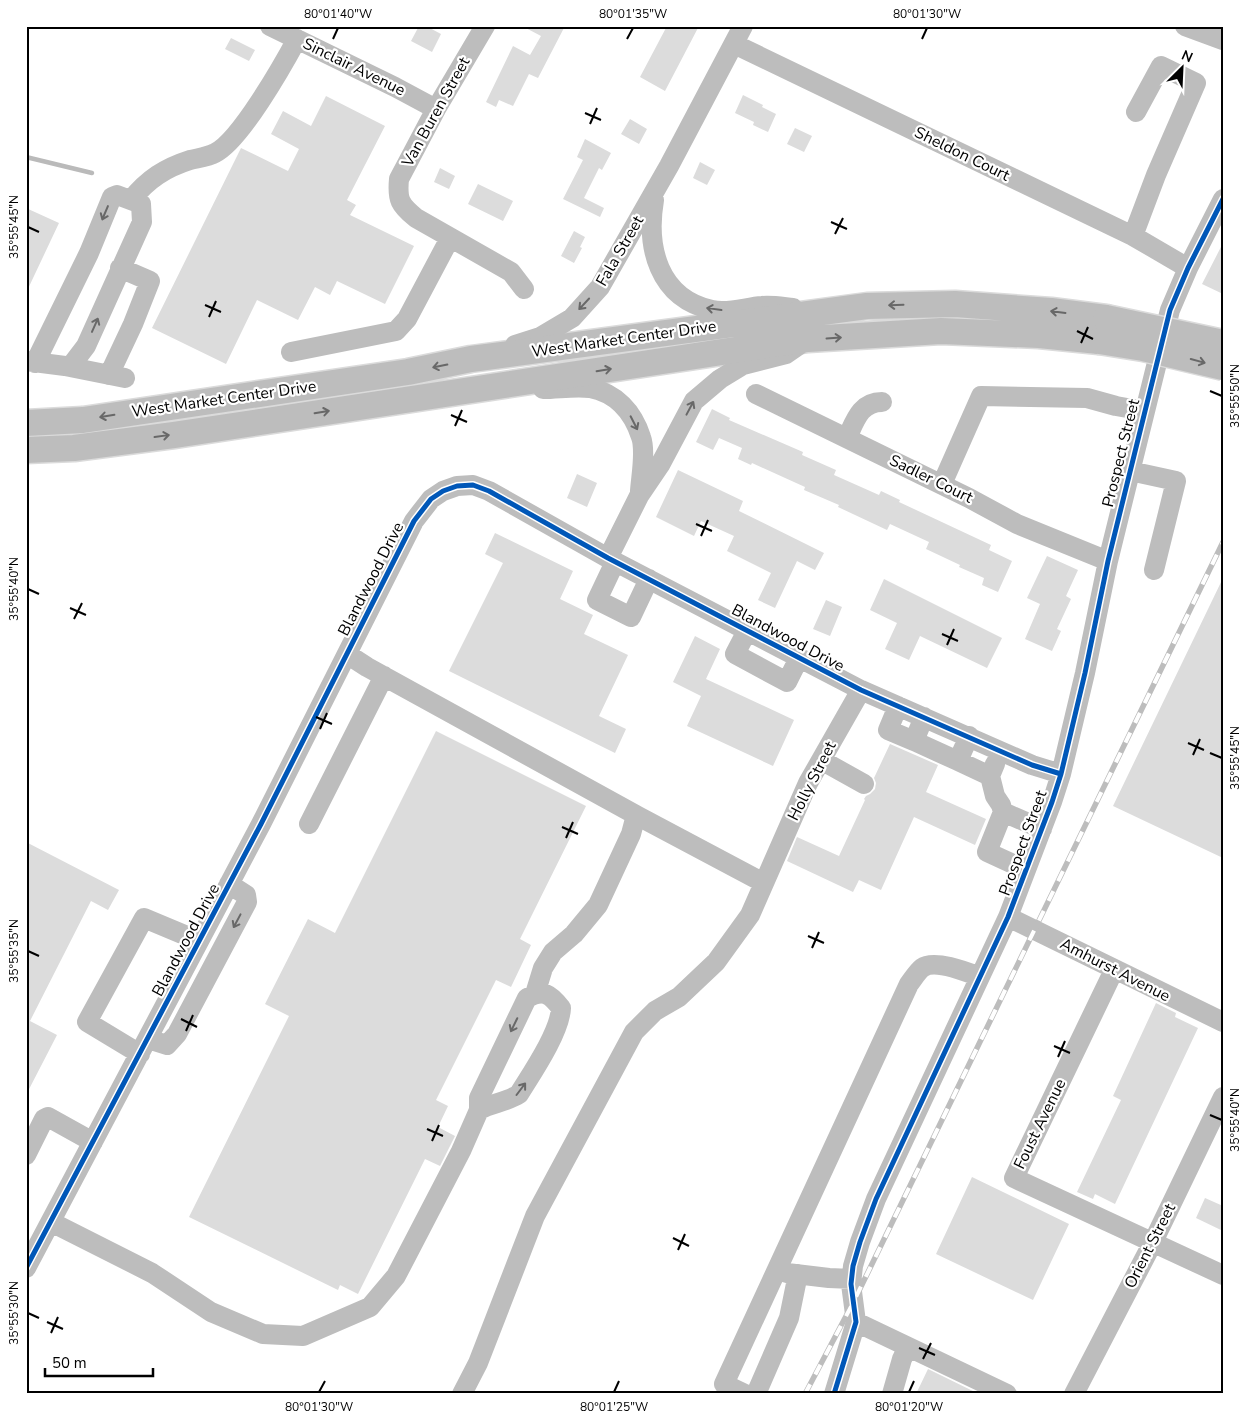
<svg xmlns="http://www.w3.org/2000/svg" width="1249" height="1420" viewBox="0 0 1249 1420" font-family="'Nunito Sans',sans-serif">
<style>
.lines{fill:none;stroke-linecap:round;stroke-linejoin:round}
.stream{stroke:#bababa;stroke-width:4.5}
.building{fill:#dcdcdc}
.major-casing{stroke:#dbdbdb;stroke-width:29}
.minor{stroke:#bdbdbd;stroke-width:20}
.major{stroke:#bdbdbd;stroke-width:26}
.rail-casing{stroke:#bdbdbd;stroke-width:5.5}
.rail{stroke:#fff;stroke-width:4;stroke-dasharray:11;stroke-linecap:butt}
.major-bridge-casing{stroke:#dbdbdb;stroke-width:29;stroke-linecap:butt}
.major-bridge{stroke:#bdbdbd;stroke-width:26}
.cycleway-casing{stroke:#fff;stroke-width:8}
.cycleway{stroke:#0057b8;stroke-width:5}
.oneway{stroke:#686868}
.ticks{fill:none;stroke:#000;stroke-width:2}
.labels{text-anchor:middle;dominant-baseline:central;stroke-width:4.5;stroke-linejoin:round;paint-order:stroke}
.street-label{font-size:16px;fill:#000;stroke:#fff}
.neatline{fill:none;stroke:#000;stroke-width:2}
.ticks-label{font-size:12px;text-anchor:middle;fill:#000}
</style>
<rect width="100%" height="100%" fill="#fff"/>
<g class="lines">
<path class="stream" d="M26 157 92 173"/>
</g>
<path class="building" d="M419 26H426L441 34 432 52 411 41Z
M522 26H565L538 78 529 74 513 106 499 100 496 107 486 102 513 46 530 55 541 36Z
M667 26H699L665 91 640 77Z
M231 38 255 50 249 61 225 49Z
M743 95 763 105 762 107 776 114 768 132 753 125 754 122 735 113Z
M326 96 385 126 347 200 356 205 350 215 414 246 385 304 337 281 330 295 315 287 298 320 257 300 226 364 152 328 241 148 288 171 299 149 271 134 283 111 311 126Z
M630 119 647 129 639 144 621 134Z
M795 128 812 136 804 152 787 144Z
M585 139 611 153 602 170 599 168 584 198 604 208 600 217 563 199 583 160 577 157Z
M700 162 715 170 707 185 693 178Z
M440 168 455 176 449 189 434 182Z
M478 184 513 201 503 221 468 204Z
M26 208 59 223 26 293Z
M574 231 585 237 580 247 582 248 574 263 561 256Z
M1223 243V294L1202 284Z
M712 409 730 418 729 420 803 452 802 455 836 470 834 475 879 495 881 491 900 500 899 502 991 545 989 550 1012 561 998 592 982 585 984 578 959 567 960 565 926 549 929 542 890 524 887 530 838 507 839 505 804 490 805 487 752 463 751 465 738 459 742 448 719 438 713 450 696 442Z
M678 470 743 501 739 511 824 553 815 570 797 561 775 608 758 600 771 573 727 551 734 536 701 521 694 536 656 517Z
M577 474 597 483 587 507 567 498Z
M495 533 573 571 560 599 593 615 584 634 628 655 599 716 626 729 615 753 449 671 503 563 485 554Z
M1047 556 1078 570 1066 596 1071 599 1057 629 1061 631 1052 651 1025 639 1040 604 1027 598Z
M1223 578V858L1113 806Z
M884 579 1002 638 987 668 920 636 909 660 885 649 897 623 870 610Z
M826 600 842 607 830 636 813 629Z
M695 636 720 649 706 679 794 720 773 766 687 726 701 696 673 682Z
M436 731 586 806 520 939 531 945 511 987 496 980 436 1100 448 1106 438 1127 455 1136 440 1166 425 1159 358 1294 340 1285 338 1290 189 1217 289 1016 265 1004 308 919 335 933Z
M890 744 938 765 926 792 986 819 975 845 914 817 881 890 859 880 853 892 787 861 797 837 839 856 865 800 864 799 866 796 870 794 875 789 876 783 874 778Z
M26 842 119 890 108 910 91 901 30 1021 57 1035 26 1095Z
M1156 1003 1176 1013 1175 1017 1198 1028 1115 1204 1095 1194 1093 1199 1077 1192 1121 1100 1113 1096Z
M972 1177 1069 1224 1033 1300 936 1254Z
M1205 1198 1223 1206V1231L1196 1218Z
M928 1369 979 1394H916Z"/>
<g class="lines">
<g class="major-casing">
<path id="major" d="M26 423 83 420 408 372 471 359 867 306 955 304 1051 311 1106 318
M26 450 74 448 174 435 808 339 941 331 1039 335 1099 341"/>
</g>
<path class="minor" d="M270 26 395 87 436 109
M485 26 436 109 399 179C397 200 400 205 416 218L511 272 524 289
M1185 26 1223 40
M734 44 1133 236 1188 268
M131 200C148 179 165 168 190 160 198 158 208 157 215 153 240 141 283 65 297 39
M654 200C646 247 658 298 712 310 728 314 746 307 762 306 772 305 783 307 793 308
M1133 236 1156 175 1196 83 1161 66 1136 112
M515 345 540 337 572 318 600 287 669 166 743 26
M291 352 396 331 407 319 450 238
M26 361 65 366 125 378
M35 363 89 253 112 197 117 195 141 204 142 222 86 346 70 367
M109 375 133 324 150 281 120 268
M543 389C558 389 575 386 590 388 616 393 633 412 641 437 646 451 641 476 640 491
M756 394 969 498 1017 524 1108 561
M847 438C855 421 860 402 882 402
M1130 471 1176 481 1154 570
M942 484 981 396 1087 398 1116 406 1144 411
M608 558 639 496 660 465 694 401 720 379 743 365 786 354 799 345
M615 562 597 600 631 617 649 579
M747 631 735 654 787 682 799 658
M347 654 367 667 636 815 631 834 598 905 574 934 553 952 543 968 535 994
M898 706 888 730 914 741
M924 717 914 741 958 761
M969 736 958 761 990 776 995 764
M821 760 864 784
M990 776 995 796 1001 805 1003 812 987 852 1026 870
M1003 812 1042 829
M636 815 764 883
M309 824 384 676
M1008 917 1223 1022
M1114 970 1014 1178 1223 1275
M148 1039 167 1045 177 1034 247 902 246 895 229 884
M140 1054 87 1022 144 918 199 941
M26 1155 44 1119 48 1117 93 1142
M51 1222 152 1273 211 1312 263 1334 303 1336 370 1307 396 1276 461 1151 479 1110V1098L527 998C544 989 550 994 561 1008 560 1032 532 1073 519 1094 507 1102 492 1103 479 1110
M26 1268 261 824 414 521 431 499 443 491 457 486 473 485 489 491 608 558 861 690 1032 765 1061 774
M787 1273 829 1278 852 1279
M856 1322 1007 1394
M462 1394 478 1363 535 1216 634 1032 655 1011 679 997 716 962 750 915 808 783 861 690
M745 1394 724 1384 909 984C913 979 917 972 922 968 934 959 967 972 980 977
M756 1394 789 1318 798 1274
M834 1394 856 1322 851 1284 853 1266 860 1242 876 1199 1008 917 1052 802 1061 774 1085 673 1108 561 1170 310 1188 268 1223 199
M892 1394 902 1359 908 1347
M1074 1394 1153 1242 1223 1097"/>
<use href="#major" class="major"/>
<g class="rail-casing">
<path id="rail" d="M805 1394 854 1301 1223 542"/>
</g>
<use href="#rail" class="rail"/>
<g class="major-bridge-casing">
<path id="major-bridge" d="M1106 318 1223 343
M1099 341 1143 348 1223 367"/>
</g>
<use href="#major-bridge" class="major-bridge"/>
<g class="cycleway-casing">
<path id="cycleway" d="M26 1268 261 824 414 521 431 499 443 491 457 486 473 485 489 491 608 558 861 690 1032 765 1061 774
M834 1394 856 1322 851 1284 853 1266 860 1242 876 1199 1008 917 1052 802 1061 774 1085 673 1108 561 1170 310 1188 268 1223 199"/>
</g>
<use href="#cycleway" class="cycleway"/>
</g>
<defs><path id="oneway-shaft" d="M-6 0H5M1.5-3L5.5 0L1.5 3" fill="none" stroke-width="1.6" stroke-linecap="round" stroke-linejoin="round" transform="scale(1.25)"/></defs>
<g class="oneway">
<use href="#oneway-shaft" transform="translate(105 213) rotate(113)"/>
<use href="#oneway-shaft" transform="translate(584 304) rotate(133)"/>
<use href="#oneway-shaft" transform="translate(896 305) rotate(178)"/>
<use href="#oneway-shaft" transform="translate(714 309) rotate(-172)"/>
<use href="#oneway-shaft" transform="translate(1058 312) rotate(-173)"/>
<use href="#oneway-shaft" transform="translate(95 325) rotate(-66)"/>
<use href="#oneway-shaft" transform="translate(834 338) rotate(-4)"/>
<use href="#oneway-shaft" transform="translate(1198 361) rotate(15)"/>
<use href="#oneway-shaft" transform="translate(440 366) rotate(169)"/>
<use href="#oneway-shaft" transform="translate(604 370) rotate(-9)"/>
<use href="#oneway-shaft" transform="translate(690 408) rotate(-62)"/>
<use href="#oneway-shaft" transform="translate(322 412) rotate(-9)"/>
<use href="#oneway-shaft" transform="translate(107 416) rotate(171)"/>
<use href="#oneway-shaft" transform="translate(634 423) rotate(63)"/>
<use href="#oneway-shaft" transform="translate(162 436) rotate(-8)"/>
<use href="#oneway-shaft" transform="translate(237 921) rotate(118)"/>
<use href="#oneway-shaft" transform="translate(514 1025) rotate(116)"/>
<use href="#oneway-shaft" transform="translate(521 1089) rotate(-53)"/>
</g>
<path class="ticks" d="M333 39 338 28M627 39 633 28M922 39 927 28M585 113 601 120M590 124 597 108M831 222 847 229M28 227 39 232M835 234 843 218M205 305 221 312M209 317 216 301M1077 331 1093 339M1081 343 1088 327M1210 391 1222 396M451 415 467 422M455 426 462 410M696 524 712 531M701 536 708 520M28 589 39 594M70 608 86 615M74 619 82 603M942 634 958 641M947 645 954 629M316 717 332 724M320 729 327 713M1188 743 1204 750M1210 753 1222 758M1193 755 1200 739M562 827 578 834M566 838 573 822M808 936 824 943M812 948 819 932M28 951 39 956M181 1019 197 1027M186 1031 193 1015M1054 1046 1070 1053M1058 1057 1065 1041M1210 1115 1222 1120M427 1129 443 1136M432 1141 439 1125M673 1238 689 1246M678 1250 685 1234M28 1313 39 1318M47 1322 63 1329M51 1333 58 1317M919 1348 935 1355M923 1359 931 1343M319 1392 325 1381M614 1392 619 1381M909 1392 914 1381"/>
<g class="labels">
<g class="street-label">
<text transform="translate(354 67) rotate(26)">Sinclair Avenue</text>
<text transform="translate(436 112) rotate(-61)">Van Buren Street</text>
<text transform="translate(962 154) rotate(26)">Sheldon Court</text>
<text transform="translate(620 251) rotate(-60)">Fala Street</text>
<text transform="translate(624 339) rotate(-8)">West Market Center Drive</text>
<text transform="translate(224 399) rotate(-8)">West Market Center Drive</text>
<text transform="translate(1121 453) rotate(-76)">Prospect Street</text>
<text transform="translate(931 479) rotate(26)">Sadler Court</text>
<text transform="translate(371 579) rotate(-63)">Blandwood Drive</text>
<text transform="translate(788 638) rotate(28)">Blandwood Drive</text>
<text transform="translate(812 781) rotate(-63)">Holly Street</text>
<text transform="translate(1023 843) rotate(-70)">Prospect Street</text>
<text transform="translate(186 940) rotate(-62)">Blandwood Drive</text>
<text transform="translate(1115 970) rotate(27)">Amhurst Avenue</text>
<text transform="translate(1040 1124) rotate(-64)">Foust Avenue</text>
<text transform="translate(1150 1246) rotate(-63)">Orient Street</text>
</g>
</g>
<rect width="1249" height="1420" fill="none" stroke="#ffffff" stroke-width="55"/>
<g transform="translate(1182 68) rotate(24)" stroke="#ffffff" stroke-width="4" paint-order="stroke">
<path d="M0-4L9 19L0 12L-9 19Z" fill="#000000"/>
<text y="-8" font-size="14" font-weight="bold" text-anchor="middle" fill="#000000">N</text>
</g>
<path d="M45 1368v8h108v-8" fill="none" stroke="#000000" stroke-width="2.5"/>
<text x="52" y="1368" font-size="15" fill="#000000" stroke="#ffffff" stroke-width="4" paint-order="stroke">50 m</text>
<rect x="28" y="28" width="1194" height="1364" class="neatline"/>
<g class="ticks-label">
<text x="338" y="18">80°01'40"W</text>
<text x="633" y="18">80°01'35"W</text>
<text x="927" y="18">80°01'30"W</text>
<text transform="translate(14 227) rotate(-90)" y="4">35°55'45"N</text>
<text transform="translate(1235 396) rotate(-90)" y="4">35°55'50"N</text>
<text transform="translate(14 589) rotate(-90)" y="4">35°55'40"N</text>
<text transform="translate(1235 758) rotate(-90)" y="4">35°55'45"N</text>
<text transform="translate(14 951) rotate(-90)" y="4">35°55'35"N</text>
<text transform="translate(1235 1120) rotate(-90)" y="4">35°55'40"N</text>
<text transform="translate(14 1313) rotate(-90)" y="4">35°55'30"N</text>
<text x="319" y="1411">80°01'30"W</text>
<text x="614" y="1411">80°01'25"W</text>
<text x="909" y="1411">80°01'20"W</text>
</g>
</svg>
